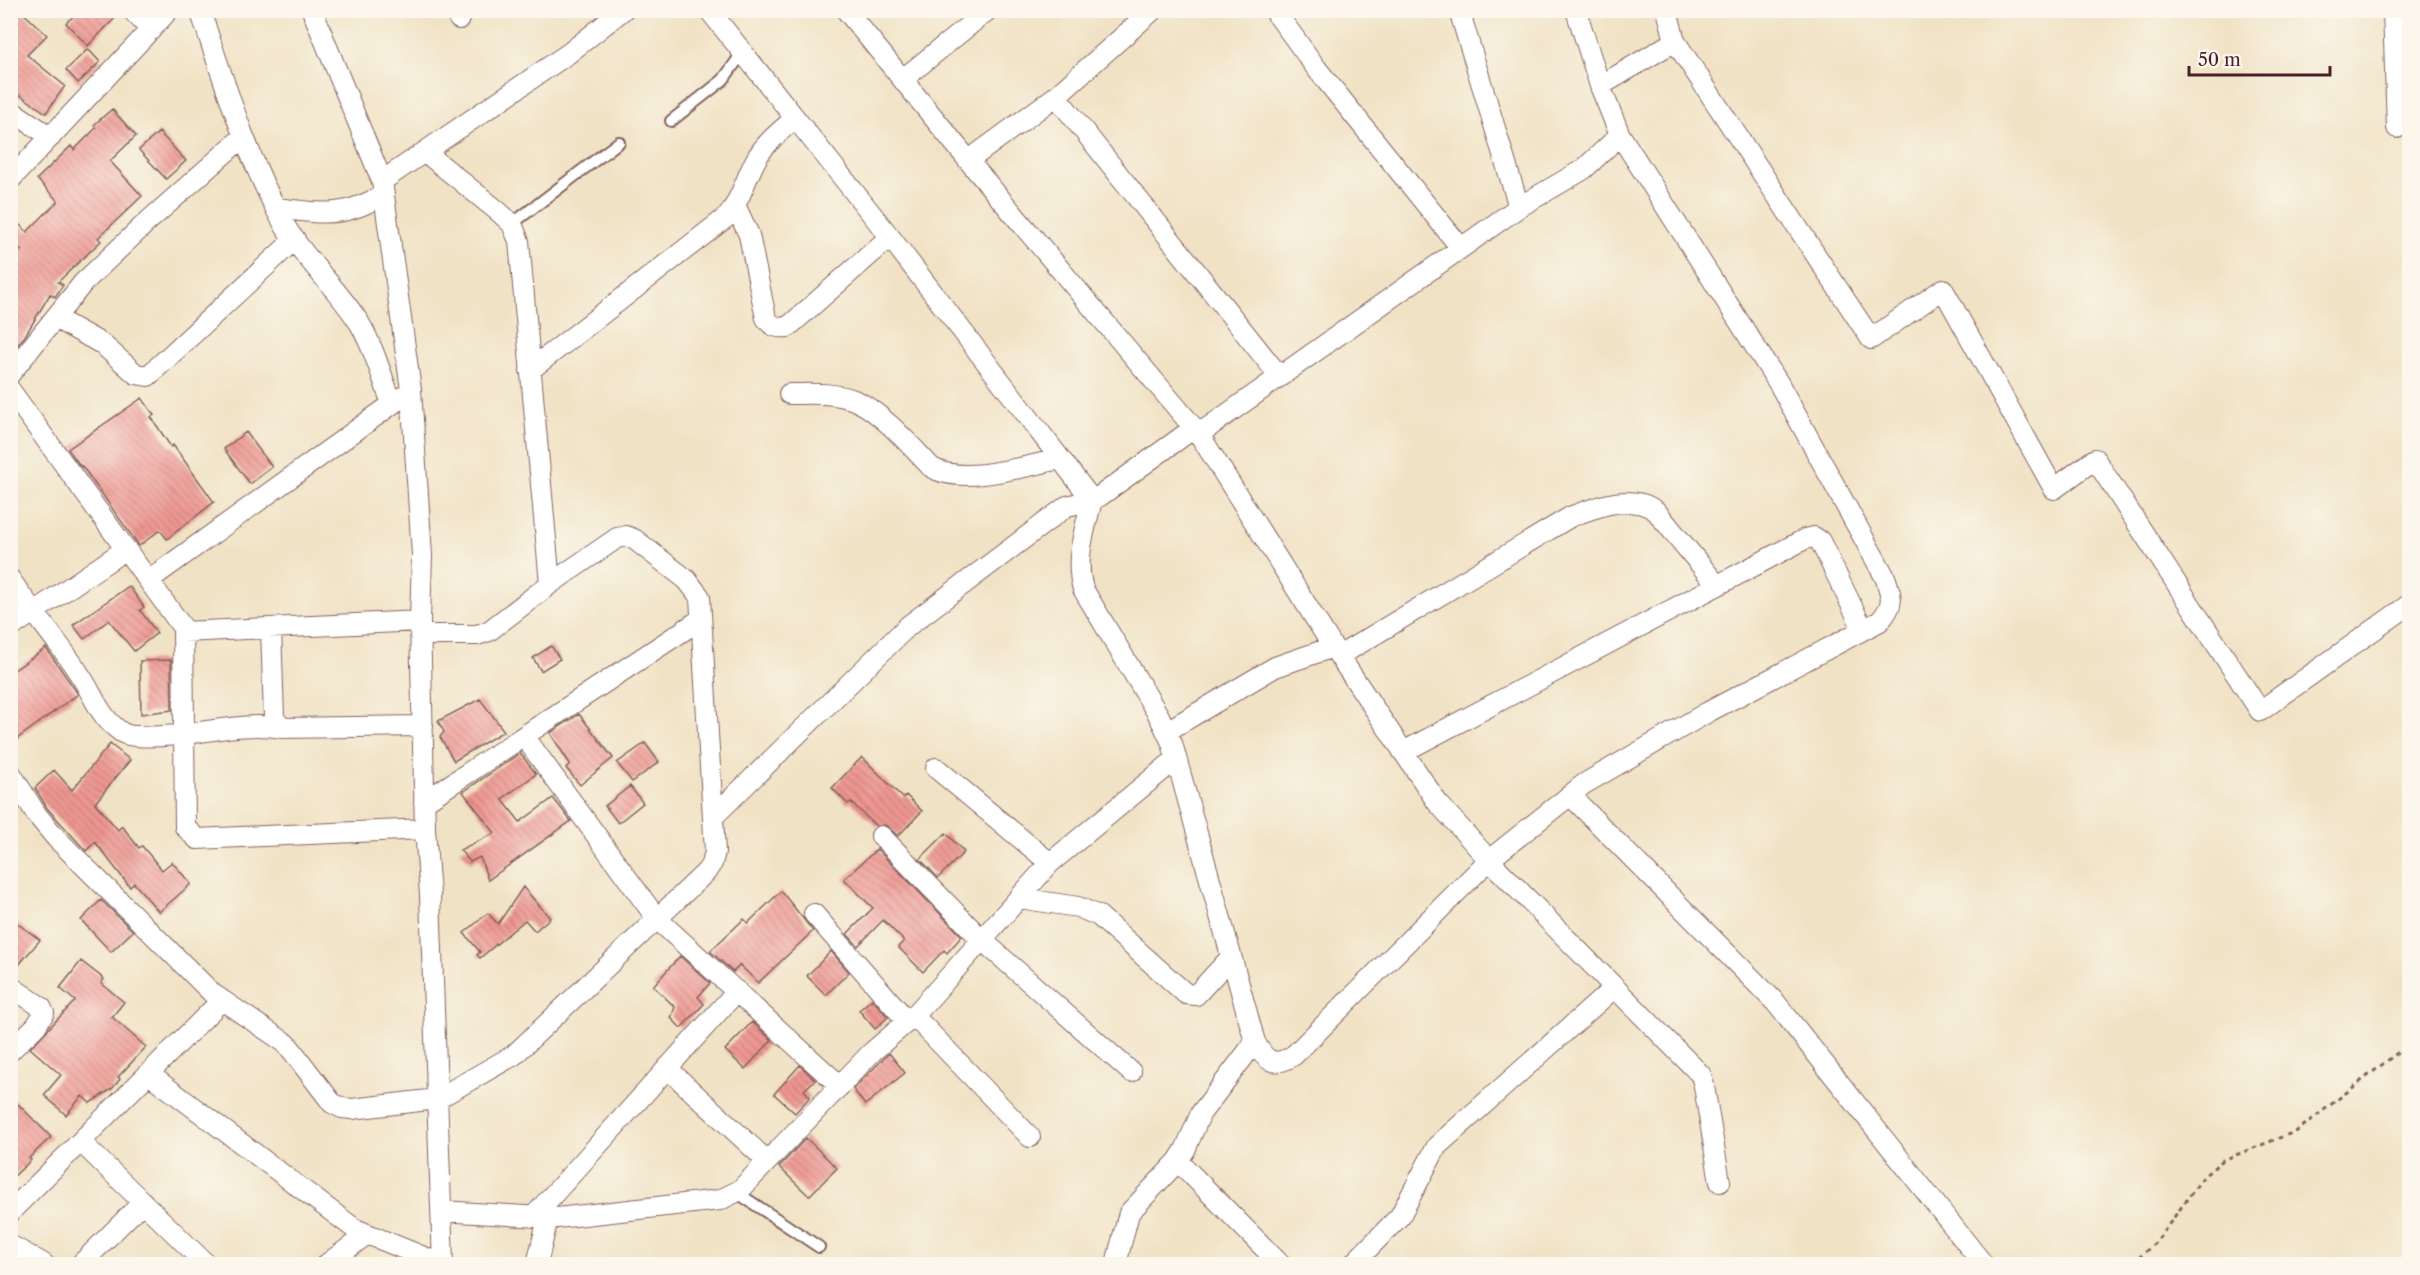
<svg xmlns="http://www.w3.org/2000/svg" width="2420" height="1275" viewBox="0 0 2420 1275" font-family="'Libre Caslon Text',serif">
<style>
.building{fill:url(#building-back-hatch)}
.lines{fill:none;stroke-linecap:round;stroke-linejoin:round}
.service-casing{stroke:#846361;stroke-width:14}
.minor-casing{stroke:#846361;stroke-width:22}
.path{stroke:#846361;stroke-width:3;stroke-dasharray:4.5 4.5;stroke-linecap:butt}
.service{stroke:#fff;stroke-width:10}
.minor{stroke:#fff;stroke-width:20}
</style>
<defs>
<pattern id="building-back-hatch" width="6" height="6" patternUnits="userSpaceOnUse" patternTransform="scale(1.5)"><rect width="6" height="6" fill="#ef9792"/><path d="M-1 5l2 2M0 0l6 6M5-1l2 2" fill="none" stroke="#c47b77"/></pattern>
</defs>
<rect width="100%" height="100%" fill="#fbf7ec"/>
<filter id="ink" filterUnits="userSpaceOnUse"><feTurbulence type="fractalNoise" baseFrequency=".0167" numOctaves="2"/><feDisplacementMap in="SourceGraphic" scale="12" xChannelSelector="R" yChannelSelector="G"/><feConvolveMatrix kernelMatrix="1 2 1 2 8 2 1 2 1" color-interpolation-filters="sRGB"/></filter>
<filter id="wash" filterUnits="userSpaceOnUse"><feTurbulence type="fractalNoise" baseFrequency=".008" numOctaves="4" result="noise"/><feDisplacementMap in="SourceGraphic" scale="24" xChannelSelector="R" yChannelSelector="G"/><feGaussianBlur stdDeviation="1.35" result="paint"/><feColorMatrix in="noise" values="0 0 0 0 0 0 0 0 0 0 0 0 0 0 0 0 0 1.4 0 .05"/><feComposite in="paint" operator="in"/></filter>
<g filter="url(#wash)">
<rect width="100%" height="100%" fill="#f0e2c4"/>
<g id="blocks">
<path class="building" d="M20 10 47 35 27 55 65 86 46 113 20 95 16 100 10 98V20Z
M80 10H109L115 18 88 46 66 23Z
M88 49 100 62 78 83 66 70Z
M112 109 136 136 110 161 142 196 98 238 101 241 58 282 63 285 55 297 50 294 25 336 10 354V266L21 250 10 239V215L27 232 58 201 37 179 71 146 74 150 96 128 94 125Z
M159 132 186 161 166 179 139 150Z
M142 398 154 415 151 417 171 447 173 445 214 502 167 539 160 530 139 546 82 466 81 467 68 449Z
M246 432 272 467 250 484 224 449Z
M129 586 144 607 140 610 157 633 134 651 109 620 84 639 73 625Z
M551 646 560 659 541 671 533 658Z
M46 648 78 694 10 744V673Z
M171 660 172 710 141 714 140 661Z
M480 699 504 731 454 761 440 737 444 732 438 721Z
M579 714 613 758 580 785 566 768 570 764 550 733Z
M645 743 659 762 632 782 617 763Z
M110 744 130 760 95 803 118 830 122 826 139 848 142 846 162 870 172 862 191 884 159 912 134 883 130 887 95 842 86 851 47 808 35 788 54 770 72 790Z
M520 753 536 774 502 799 520 822 553 798 571 821 488 880 480 857 470 862 460 850 495 833 463 792Z
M862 757 903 798 906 795 922 811 898 836 885 825 876 826 851 802 848 804 832 788Z
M630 786 643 803 618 823 605 806Z
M946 833 964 852 938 878 920 859Z
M877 849 962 936 947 953 944 950 923 972 898 947 904 941 883 920 858 946 847 934 873 908 844 879Z
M523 887 550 918 535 931 525 920 480 958 477 955 480 952 464 933 488 913 498 924Z
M781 891 813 931 758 983 740 965 733 972 710 951 744 919 748 923Z
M101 900 133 931 111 952 81 920Z
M10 918 40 940 11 974H10Z
M831 951 849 972 826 995 807 976Z
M680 956 710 983 698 997 704 1004 681 1028 671 1018 675 1007 653 986Z
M81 961 104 979 101 983 124 1002 112 1017 146 1047 118 1077 120 1079 112 1089 90 1103 82 1096 66 1115 44 1095 61 1075 30 1048 75 1001 60 988Z
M872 999 888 1017 875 1029 859 1010Z
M752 1022 772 1040 745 1069 725 1050Z
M889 1053 905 1073 865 1105 853 1089Z
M800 1065 815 1080 804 1090 810 1097 795 1113 774 1094Z
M10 1096 51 1137 29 1158 31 1160 10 1180Z
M806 1138 837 1168 809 1196 779 1167Z"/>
</g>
</g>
<g filter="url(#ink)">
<use href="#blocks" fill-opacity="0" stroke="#846361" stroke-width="1.5"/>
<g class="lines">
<g class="service-casing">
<path id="service" d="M671 121 723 80 743 52
M512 224 619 142
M736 1192 819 1247"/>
</g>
<g class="minor-casing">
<path id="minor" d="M132 10 151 30
M200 10C225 84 247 158 285 226 306 261 338 289 360 324 374 348 382 377 392 404
M312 10 382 181 569 53 623 10
M453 10 459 19
M709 10 890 237 1092 500C1085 530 1074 559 1083 589L1159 716 1172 743 1255 1042C1265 1061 1274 1068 1294 1055L1489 860 1584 784 1708 712 1880 621C1895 604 1892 597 1885 577L1779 384 1620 135 1600 86
M846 10 977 171 1199 434 1333 647 1437 802 1489 860 1701 1075 1704 1086 1720 1182
M1274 10 1317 69 1461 248
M1459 10 1519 207
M1576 10 1600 86 1675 41 1871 339 1943 289 2054 489 2095 459 2260 711 2410 604
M1667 10 1675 41
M2393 10 2397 128
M903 79 988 10
M1056 96 1280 377
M10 110 51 137
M425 152 499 212 512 224 519 241 550 584
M969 160 1056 96 1153 10
M10 180 169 10
M382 181 411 390 422 555 420 621 425 829 430 895 443 1264
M736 207 749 235 766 318C772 327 777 328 788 327L890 237
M276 208C303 211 332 217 357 207 366 204 375 199 384 195
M55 318 102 344 136 374 148 376 295 239
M530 370 728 216C742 198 746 176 758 156 767 141 782 130 795 118
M10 374 83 283 146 223 243 137
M10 390 183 628 185 827 197 839 425 829
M789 394C811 394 833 392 854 400 878 409 912 447 931 467 960 486 1026 466 1060 459
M1199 434 1519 207 1584 169 1620 135
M10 579C32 612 59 642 80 675 92 692 99 715 116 728 121 733 128 736 136 736 185 740 234 720 282 728
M149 580 402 397
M10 628 126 549
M271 628 274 718 282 728 423 726
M183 632 420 621
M1339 656 1570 517C1596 507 1632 492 1656 511L1717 585
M1167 731 1275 667 1333 647
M524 736 657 919 840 1086
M1403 752 1805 539 1814 537 1820 541 1863 629
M936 768 1050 863
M10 772 37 815 56 838 213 994 287 1044 332 1103 342 1108 352 1109 437 1099 514 1055 706 872 712 863 715 852 700 597 687 580 634 539 626 536 617 538 550 584 489 631 477 635H421
M1570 795 1776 1003 1983 1264
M424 802 701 619
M713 817 908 626 1067 506 1092 500 1100 496 1194 428
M881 836 982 940 1131 1072
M1019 898 1078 907 1099 916 1186 994 1196 995 1231 957
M814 914 908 1022
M10 986 41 1007 44 1013 36 1026 10 1051
M914 1016 1030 1137
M667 1068 767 1161
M149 1074 355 1229 441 1264
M81 1142 206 1264
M1178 1161 1280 1264
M441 1211 557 1218 711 1201 720 1200 740 1190 872 1052 914 1016 1050 863 1176 759
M10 1212 222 1000
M533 1217 737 991
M10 1245 44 1264
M81 1264 143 1202
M327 1264 366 1235
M537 1264 548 1218
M1116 1264 1129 1213 1178 1161 1185 1150 1201 1113 1255 1042
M1353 1264 1400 1216 1437 1146 1615 987"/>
</g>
<path class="path" d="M2132 1264 2156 1242 2204 1176 2223 1160 2297 1131 2410 1043"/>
<use href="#service" class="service"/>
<use href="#minor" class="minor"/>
</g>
</g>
<rect width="2420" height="1275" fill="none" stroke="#fbf7ec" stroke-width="36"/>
<path d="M2189 66v9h141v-9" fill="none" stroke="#4a1f2b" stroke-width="3"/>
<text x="2198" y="66" font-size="18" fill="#4a1f2b" stroke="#fbf7ec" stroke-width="4.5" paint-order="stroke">50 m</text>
</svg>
